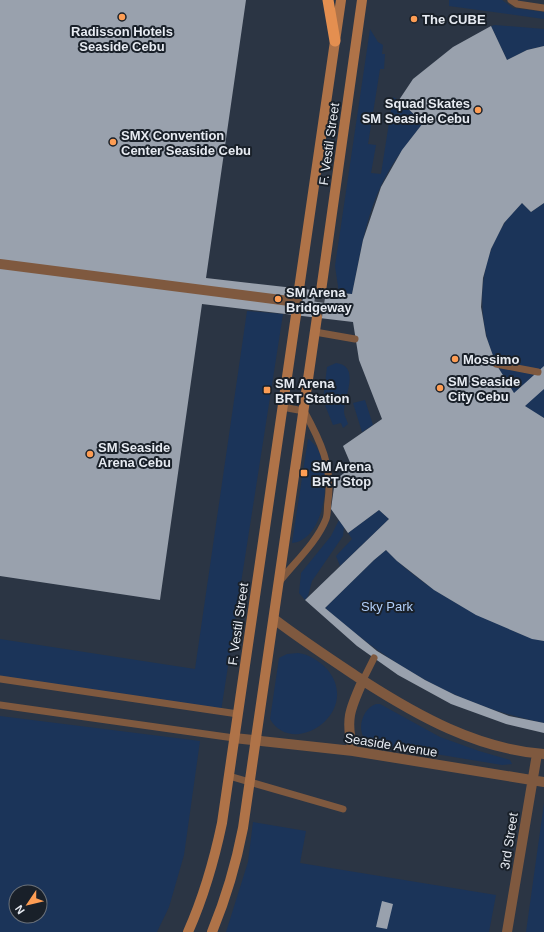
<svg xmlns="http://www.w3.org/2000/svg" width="544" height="932" viewBox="0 0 544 932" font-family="Arial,sans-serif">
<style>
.built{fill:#2b3544;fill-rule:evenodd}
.green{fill:#1b3459;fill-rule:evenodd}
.building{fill:#99a1ad}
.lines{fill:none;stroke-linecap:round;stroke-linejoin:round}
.secondary-tunnel{stroke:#404650;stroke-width:10;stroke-dasharray:10 5;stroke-linecap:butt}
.service{stroke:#7f593f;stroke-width:7}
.pedestrian{stroke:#7f593f;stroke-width:10}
.minor{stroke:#7f593f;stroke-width:10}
.secondary{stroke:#af7348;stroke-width:10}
.trunk{stroke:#e48f50;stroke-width:11}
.poi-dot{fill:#fd9d54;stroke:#192029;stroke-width:1.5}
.labels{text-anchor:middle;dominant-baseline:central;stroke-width:4;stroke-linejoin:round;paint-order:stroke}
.poi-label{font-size:13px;font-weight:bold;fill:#e7ebf2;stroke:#192029;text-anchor:start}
.street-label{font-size:13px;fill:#e7ebf2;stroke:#192029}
.park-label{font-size:13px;fill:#b1cef8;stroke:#192029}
</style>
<rect width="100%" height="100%" fill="#232933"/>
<path class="built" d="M0 0H544V932H0ZM16 892H40V916H16Z"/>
<path class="green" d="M449 0H502L513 8 544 12V19L449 6Z
M495 25 544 29V46L527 50 507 60 491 26Z
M370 29 378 42 383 45 382 54H385L384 69H380L368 144 376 145 371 173 381 174 393 97 399 100 423 123C410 140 396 157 386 176 366 212 360 255 352 294L339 293 335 266Z
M522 203 531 212 544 203V418C538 415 532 411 526 407 518 400 512 391 507 383 476 336 473 272 504 224 508 216 516 210 522 203Z
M247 311 283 314 221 711 0 679V639L195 669Z
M336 363C361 366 344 396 344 412 344 416 347 420 348 424L343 428 341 423 333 425 323 400 327 367Z
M365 400 373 425 362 432 353 403Z
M308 439C336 455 329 540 292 543Z
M379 510 389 519 340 566 336 556 352 539 348 533Z
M339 520 344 527 343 536 312 581 308 596 305 600 299 593 301 573 331 536Z
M386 550C418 583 459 607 501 625 515 632 529 638 544 641V723C456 705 391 666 325 608L374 560Z
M298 653C309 654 319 661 327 669 363 712 293 759 270 719L279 658 287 654Z
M376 704H380L440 737 479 751 510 760 512 764 502 765 369 743C355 734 361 709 376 704Z
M0 716 200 741 184 855 169 907 157 932H0ZM16 892H40V916H16Z
M544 803V932H526Z
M253 822 306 831 300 863 496 895 489 932H226L248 862Z"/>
<path class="building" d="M0 0H246L206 278 339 293 352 294 363 240 381 187 402 150 423 123 399 100 413 79 453 47 491 26 507 60 527 50 544 46V203L531 212 522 203 504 223 491 249 483 278 481 307 486 336 496 364 514 393 544 366V389L525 406 544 418V641L532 639 476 615 434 590 397 561 386 550 374 560 325 608 377 651 425 680 455 695 509 716 544 723V733L506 724 451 704 398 675 357 646 305 600 389 519 379 510 348 533 331 509 335 480 352 467 343 446 382 419 359 360 353 322 202 304 160 600 0 576Z
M382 901 393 904 387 929 376 927Z"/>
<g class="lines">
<path class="secondary-tunnel" d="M296 315 299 289
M317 317 321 291"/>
<path class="service" d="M511 0 517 4 544 8
M315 332 355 339
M496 364 538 372
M280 581C295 562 317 542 326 519 328 514 327 507 328 501 333 467 320 440 304 411L282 407
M0 679 238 714
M363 680 374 658
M0 705 234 738
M229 776 343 809"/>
<path class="pedestrian" d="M0 264 297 302"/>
<path class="minor" d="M274 619C303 641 332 660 362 680 418 716 477 749 544 754
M234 738 353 751 544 782
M353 751C345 719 350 709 363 680
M507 932 537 754"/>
<path class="secondary" d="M299 289 341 0
M321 291 362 0
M188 932C204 896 214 861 222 823L296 315
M212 932C226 898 236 864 243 828L317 317"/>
<path class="trunk" d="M328 0 335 41"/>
</g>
<g class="poi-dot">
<circle cx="122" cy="17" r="4"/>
<circle cx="414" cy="19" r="4"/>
<circle cx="478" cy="110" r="4"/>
<circle cx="113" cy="142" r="4"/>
<circle cx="278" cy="299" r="4"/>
<circle cx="455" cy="359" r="4"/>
<circle cx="440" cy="388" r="4"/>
<rect x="263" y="386" width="8" height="8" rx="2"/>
<circle cx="90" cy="454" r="4"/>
<rect x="300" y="469" width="8" height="8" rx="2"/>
</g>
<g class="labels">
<g class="poi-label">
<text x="422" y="19">The CUBE</text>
<text x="122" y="31" text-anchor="middle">Radisson Hotels<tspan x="122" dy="15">Seaside Cebu</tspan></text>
<text x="470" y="103" text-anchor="end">Squad Skates<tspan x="470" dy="15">SM Seaside Cebu</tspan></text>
<text x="121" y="135">SMX Convention<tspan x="121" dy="15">Center Seaside Cebu</tspan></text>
<text x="286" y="292">SM Arena<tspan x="286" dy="15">Bridgeway</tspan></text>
<text x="463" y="359">Mossimo</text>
<text x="448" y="381">SM Seaside<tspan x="448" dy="15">City Cebu</tspan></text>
<text x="275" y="383">SM Arena<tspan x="275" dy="15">BRT Station</tspan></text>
<text x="98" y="447">SM Seaside<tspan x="98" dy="15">Arena Cebu</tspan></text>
<text x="312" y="466">SM Arena<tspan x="312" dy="15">BRT Stop</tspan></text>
</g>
<g class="street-label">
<text transform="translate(329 144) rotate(-82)">F. Vestil Street</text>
<text transform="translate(238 624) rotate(-82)">F. Vestil Street</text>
<text transform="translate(391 745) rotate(9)">Seaside Avenue</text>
<text transform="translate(509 841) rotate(-81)">3rd Street</text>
</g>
<g class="park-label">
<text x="387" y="606">Sky Park</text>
</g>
</g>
<g transform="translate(28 904) rotate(235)"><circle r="19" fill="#192029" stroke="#6b7179"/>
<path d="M0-3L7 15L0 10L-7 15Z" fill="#fd9d54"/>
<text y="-6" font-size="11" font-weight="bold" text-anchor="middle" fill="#e7ebf2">N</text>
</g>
</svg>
